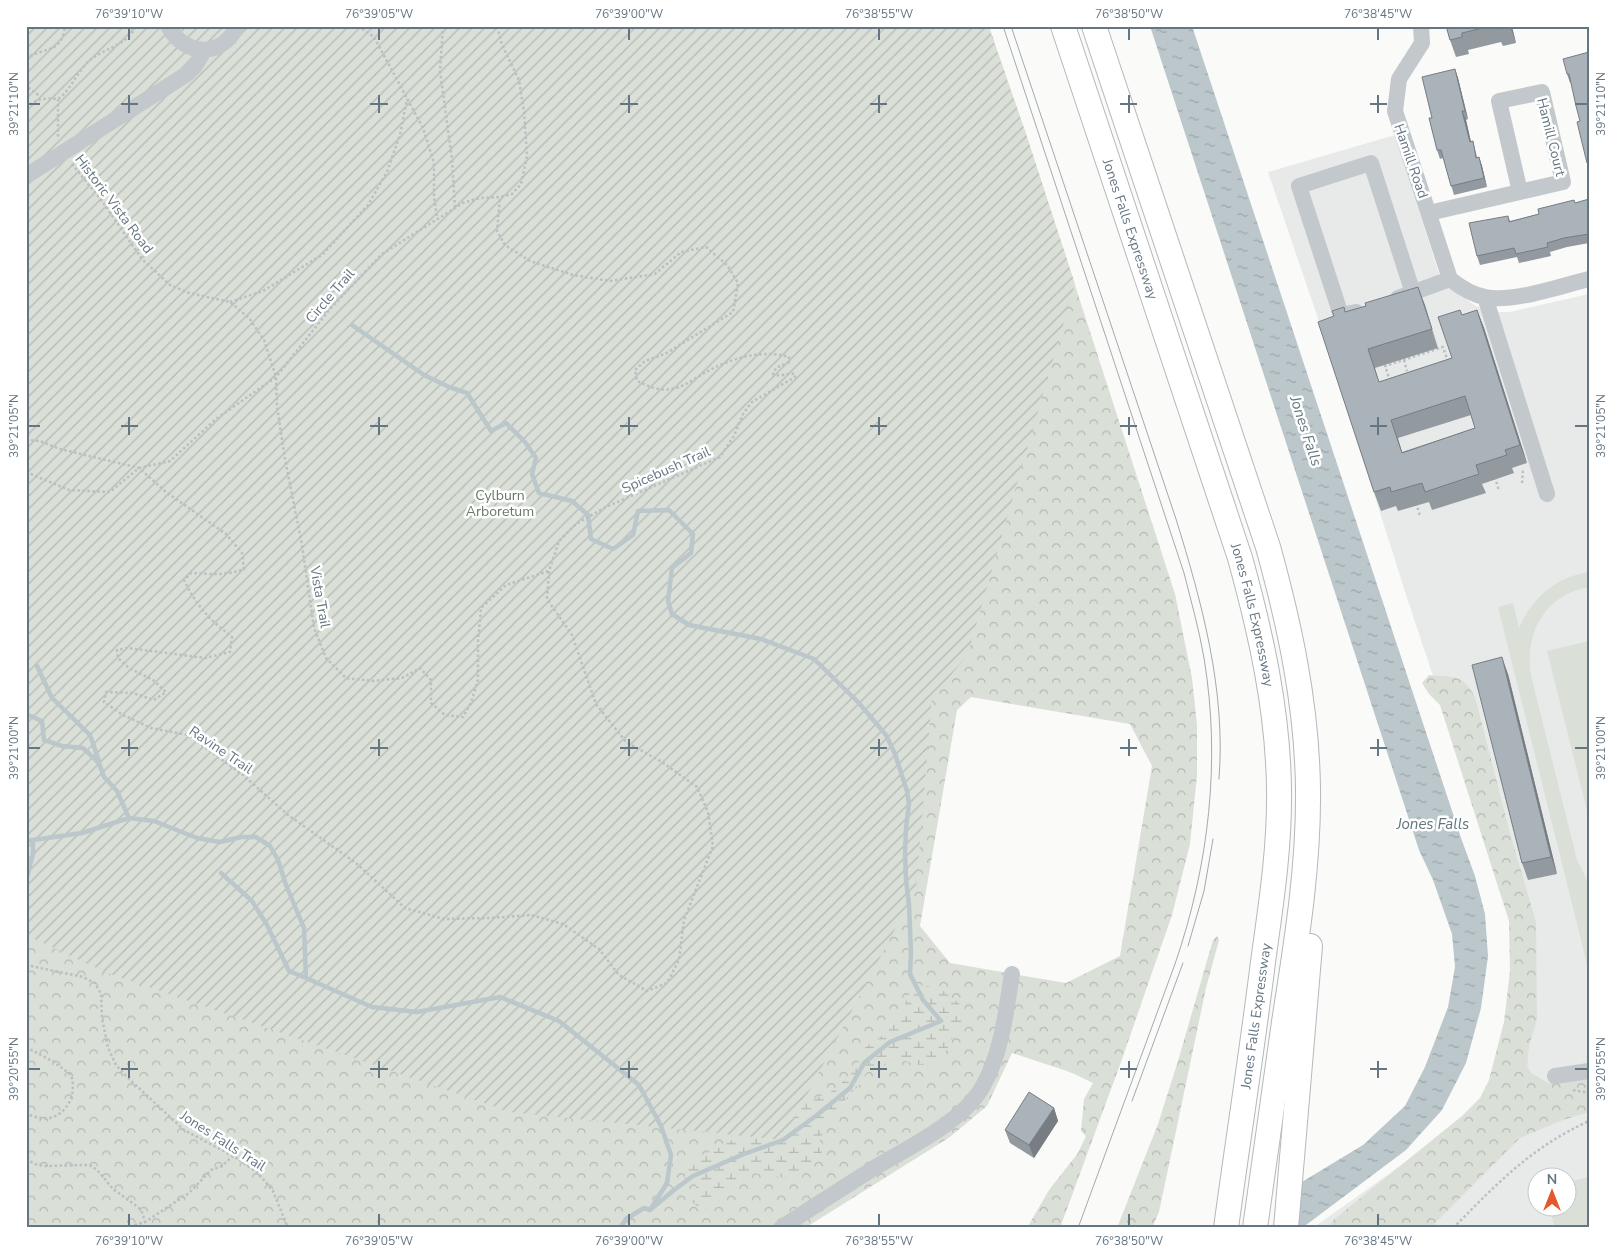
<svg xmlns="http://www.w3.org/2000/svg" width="1615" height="1254" viewBox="0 0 1615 1254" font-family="'Nunito Sans',sans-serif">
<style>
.built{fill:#e8e9e9;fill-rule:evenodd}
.grass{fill:#dadfd7}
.forest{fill:url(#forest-crowns);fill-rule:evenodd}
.wetland{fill:url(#wetland-marsh)}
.garden{fill:url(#garden-furrows)}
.water{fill:url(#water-ripples)}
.pier{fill:#fafaf8}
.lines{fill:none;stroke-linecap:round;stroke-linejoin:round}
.stream{stroke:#bbc7cb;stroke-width:4.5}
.highway-casing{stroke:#b4b9bd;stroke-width:26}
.path{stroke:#bbbfc2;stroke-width:2.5;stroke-dasharray:2.5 2.5;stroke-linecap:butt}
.minor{stroke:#c3c8cc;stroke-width:16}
.highway{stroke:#fff;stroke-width:24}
.tram{stroke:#a2aab0;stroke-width:1}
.wall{fill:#929a9f;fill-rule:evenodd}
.shaded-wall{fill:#777d82}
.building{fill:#aab3b9;stroke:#777d82;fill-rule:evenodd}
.ticks{fill:none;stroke:#657683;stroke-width:2}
.labels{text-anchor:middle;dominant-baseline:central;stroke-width:5;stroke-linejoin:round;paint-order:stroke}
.street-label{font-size:14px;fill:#657683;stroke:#fff}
.park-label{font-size:14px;fill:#687a64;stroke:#fff}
.water-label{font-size:15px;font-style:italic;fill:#60757c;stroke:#fff}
.neatline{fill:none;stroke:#657683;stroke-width:2}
.ticks-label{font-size:12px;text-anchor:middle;fill:#657683}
</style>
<defs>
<pattern id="forest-crowns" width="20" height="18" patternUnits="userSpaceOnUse" patternTransform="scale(1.25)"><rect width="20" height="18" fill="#dadfd7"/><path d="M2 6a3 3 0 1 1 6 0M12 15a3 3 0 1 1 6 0" fill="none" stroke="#b4b9b4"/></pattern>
<pattern id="wetland-marsh" width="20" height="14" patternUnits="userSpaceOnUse" patternTransform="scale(1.25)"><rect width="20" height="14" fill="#dadfd7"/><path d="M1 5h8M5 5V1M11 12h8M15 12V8" fill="none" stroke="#b4b9b4"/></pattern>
<pattern id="garden-furrows" width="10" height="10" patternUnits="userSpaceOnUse" patternTransform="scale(1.25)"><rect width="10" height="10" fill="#dadfd7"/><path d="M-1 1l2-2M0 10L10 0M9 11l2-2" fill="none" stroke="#b4b9b4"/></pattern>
<pattern id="water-ripples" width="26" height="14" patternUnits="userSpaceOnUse" patternTransform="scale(1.25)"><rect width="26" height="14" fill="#bbc7cb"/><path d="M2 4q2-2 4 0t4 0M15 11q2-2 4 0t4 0" fill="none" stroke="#9ca6aa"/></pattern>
</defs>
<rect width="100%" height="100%" fill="#fafaf8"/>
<path class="built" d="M1395 135 1440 277 1457 293 1476 306 1496 312H1510L1589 294V1228H1313L1501 1094 1514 919 1408 601 1323 333 1268 172ZM1538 1176H1568V1206H1538Z"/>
<path class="grass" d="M1589 572V587C1544 595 1524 634 1531 676L1577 860 1589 884V972L1498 607 1513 603 1519 628C1532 598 1556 577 1589 572Z
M1589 641V818L1547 651Z
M1589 1177V1228H1555L1549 1207 1568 1206V1182Z"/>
<path class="forest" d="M26 26H989L1026 134 1175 594 1192 678 1197 725V775L1190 844 1172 915 1121 1062 1060 1228H1027L1049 1190 1078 1153 1086 1136 1081 1131 1084 1099 1093 1083 1070 1072 1012 1053 987 1106 950 1137 805 1228H26ZM971 697 1130 724 1152 766 1120 956 1066 983 950 963 920 926 957 710Z
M1429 675C1454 678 1462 673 1475 697L1510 833 1536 922 1537 1019 1529 1046 1527 1066 1531 1073 1548 1083 1580 1079 1589 1080V1112L1563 1120 1520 1138 1430 1228H1329L1332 1221 1462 1116 1480 1098 1489 1080 1504 1022 1510 971 1509 921 1440 705 1429 694 1422 683Z
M1217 936 1219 940 1206 988 1159 1212 1152 1228H1117L1158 1124 1178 1061 1213 940Z"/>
<path class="wetland" d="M921 985 941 989 961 1005 962 1022 938 1065H920L897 1059 877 1067 866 1073 861 1083 830 1116 819 1142 823 1151 812 1163 798 1173 787 1178 753 1173 747 1176 737 1182 722 1198 703 1211 691 1201 697 1192 696 1181 685 1180V1169L691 1159 717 1149 791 1105 828 1094 845 1080 860 1060 863 1049 882 1036 894 1024 901 1015 911 989Z"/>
<path class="garden" d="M26 26H988L1026 134 1075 284 967 656 932 697 916 890 783 1140 510 1112 105 972 26 935Z"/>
<path class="water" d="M1150 26H1192L1461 838 1475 876 1485 914 1488 956 1481 1008 1466 1063 1442 1110 1406 1150 1302 1228H1226L1363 1145 1405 1106 1425 1067 1448 1007 1455 967 1452 934 1433 880 1419 850Z"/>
<path class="pier" d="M1277 1194 1273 1228H1224L1225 1226Z"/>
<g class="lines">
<path class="stream" d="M352 325 424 375 449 387 467 393 491 431 506 423 525 442 536 458 532 474 539 493 572 501 588 515 591 539 613 549 633 535 638 511 669 510 693 534 691 553 672 568 668 601 672 614 689 625 761 639 814 659 858 702 886 735 895 754 907 791 909 804 906 828 905 853 906 880 909 905 911 952 910 974 923 1000 941 1021 890 1042 864 1063 850 1088 817 1115 783 1140 744 1154 693 1176 674 1190 650 1210
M37 666 52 698 90 735 99 761
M26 714 42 721 44 740 62 746 83 748 99 763 104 777 117 791 129 818
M26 841 82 833 129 818 154 821 197 838 220 842 241 837H256L270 846 278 860 286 885 304 928 306 978 372 1007 417 1012 500 997 559 1021 639 1085 661 1126 671 1155 667 1183 650 1210 644 1208 626 1219 620 1228
M221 873 252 901 267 925 289 971 306 978
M26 881 33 854V841"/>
<g class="highway-casing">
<g id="highway">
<path id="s1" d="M1063 26 1240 558C1261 634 1278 710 1279 789 1280 847 1271 904 1263 962 1252 1051 1238 1139 1226 1228"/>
<path d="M1094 26 1268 547C1290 626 1307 706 1308 789 1309 867 1296 945 1284 1022 1274 1090 1265 1159 1255 1228"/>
<path d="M1286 1228 1310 946"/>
</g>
</g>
<path class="path" d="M358 26 374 37 423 128 434 163V196L437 218
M443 26 440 71 452 159 455 208
M26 59C45 46 62 54 65 26
M26 83 30 89 41 97
M58 99V138
M26 108C37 98 44 98 58 99L61 97C73 86 78 70 90 60 105 48 128 45 136 26
M72 164 102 201 142 259 170 285 189 293 230 302 249 318 264 340 276 377 277 406 285 459 302 545 314 628 326 658 346 678 373 681 402 678 420 668 431 680V703L445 715 463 717 471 703 478 680V641L481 608 506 585 549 571
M230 302 263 291 322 255 368 205 387 172 400 135 407 99
M1404 360 1407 371
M1390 381 1385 366 1443 347 1448 362
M26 440 40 441 60 449 139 468 166 492 226 534 242 553 244 569C226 576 210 574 191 573L184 580C197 607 209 619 232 637L230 652 205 658 128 648 117 650 118 658 129 668 153 680 166 692 154 700 133 693 106 692 104 702 123 715 151 728 188 735 243 775 288 815 356 863 405 908 444 919 491 918 531 915 563 924 599 949 619 975 647 991 667 983 679 960 684 920 713 846 708 812 697 787 662 762 626 742 596 704 572 635 547 599 549 571 559 541 576 524 606 507 720 457 734 436 743 414 752 402 795 377V374C787 373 781 377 773 374L776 368 789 362V357C763 349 732 358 708 371 696 377 684 388 670 389 658 391 648 386 637 381L635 370 645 361 665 354 733 312 738 283 727 265 706 247 681 252 655 274 610 281 573 275 530 261 505 245 497 231 500 197
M26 472 69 490 110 492 139 468 170 461 216 419 276 377 330 309 382 254 463 203 479 198 500 197 512 194 521 184 527 156 524 112 519 80 502 45 497 26
M1495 477 1499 491
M1522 483 1523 470
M1416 503 1420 516
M26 965 83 977 95 983 101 994 102 1018 108 1048 116 1065 126 1076 184 1130 233 1156 258 1173 273 1191 288 1228
M26 1047 54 1062 71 1075C77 1092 69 1113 50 1118 42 1120 34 1116 26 1114
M1573 1090 1589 1093
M26 1159 35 1164 45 1166 85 1165 92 1166 100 1173 113 1189 138 1207 142 1212 147 1228
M125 1228 145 1222 189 1193 211 1170 222 1166 233 1156
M1453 1228C1497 1184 1530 1148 1589 1121"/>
<path class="minor" d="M168 26C184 56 222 59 237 26
M1421 26 1422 43 1399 79 1395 111 1450 279C1460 287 1473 295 1485 297 1513 303 1560 286 1589 279
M26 176 187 74 195 66 204 51
M1429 213 1563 182 1542 92 1499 101 1520 192
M1485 297 1547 494
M1398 298 1450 279
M1356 312 1341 315 1299 186 1371 163 1413 293
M1555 1076 1589 1071
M781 1228C811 1208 841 1189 871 1170 905 1149 966 1121 984 1084 1002 1051 1006 1011 1012 974"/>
<use href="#highway" class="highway"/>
<path class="tram" d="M1003 26 1184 573C1191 601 1199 629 1204 658 1221 761 1209 865 1175 964L1078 1228
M1011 26 1176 519C1202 603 1226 690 1219 779
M1188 946 1204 891 1213 839
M1132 1101 1183 963"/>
</g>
<path class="wall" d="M1446 26H1514L1512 27 1516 43 1503 46 1501 42 1468 50 1469 54 1456 57 1450 40Z
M1589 52V168L1587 163 1580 121 1571 82 1570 83 1567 74Z
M1455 69 1458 78 1468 119 1466 120 1471 142 1473 141 1477 157H1479L1482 166 1487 187 1454 195 1443 158 1440 159 1437 150 1432 118Z
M1589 199V243L1567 247 1550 252 1551 256 1519 263 1517 257 1480 265 1477 256 1508 216 1510 221 1539 214 1575 203Z
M1418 287 1438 348 1375 368 1379 382 1452 358 1462 315 1477 310 1484 328 1527 463 1512 468 1514 473 1482 484 1486 493 1432 510 1429 502 1398 511 1396 506 1381 511 1374 492 1346 312 1366 306ZM1471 415 1475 428 1402 452 1398 438Z
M1508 674 1557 874 1528 880 1522 863Z
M1054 1108 1058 1121 1034 1158 1010 1143 1005 1130Z"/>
<path class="shaded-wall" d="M1510 26 1512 27 1516 43Z
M1455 69 1458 78 1468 119 1465 111Z
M1462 111 1466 120 1473 151 1470 142Z
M1479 157 1482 166 1487 187 1484 178Z
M1418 287 1425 305 1438 348 1432 329Z
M1477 310 1484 328 1527 463 1520 445Z
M1502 657 1508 674 1557 874 1551 857Z
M1054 1108 1058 1121 1034 1158 1029 1145Z"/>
<path class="building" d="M1446 26H1491L1462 33V37L1450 40Z
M1496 26H1507L1496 29Z
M1589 52V162L1587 163 1577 122 1580 121 1576 106 1569 74H1567L1563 59Z
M1455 69 1465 111H1462L1470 142 1473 141 1476 158 1479 157 1484 178 1451 186 1441 150H1437L1429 118H1432L1422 77Z
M1589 199V234L1564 238 1547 243 1548 247 1516 254 1514 248 1477 256 1469 223 1508 216 1509 222 1539 214 1538 209 1574 200 1575 203Z
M1418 287 1432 329 1368 349 1379 382 1452 358 1438 317 1460 310 1462 315 1477 310 1520 445 1505 450 1507 455 1476 465 1479 474 1425 492 1422 483 1391 492 1390 487 1374 492 1318 322 1334 316 1332 311 1344 307 1345 312 1366 306 1365 303ZM1465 396 1475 428 1402 453 1391 420Z
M1502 657 1551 857 1522 863 1472 665Z
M1029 1092 1054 1108 1029 1145 1005 1130Z"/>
<path class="ticks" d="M129 28V40M379 28V40M629 28V40M879 28V40M1129 28V40M1378 28V40M129 95V113M379 95V113M629 95V113M879 95V113M1129 95V113M1378 95V113M28 104H40M121 104H138M370 104H388M620 104H638M870 104H887M1120 104H1137M1370 104H1387M1575 104H1588M129 417V435M379 417V435M629 417V435M879 417V435M1129 417V435M1378 417V435M28 426H40M121 426H138M370 426H388M620 426H638M870 426H887M1120 426H1137M1370 426H1387M1575 426H1588M129 739V756M379 739V756M629 739V756M879 739V756M1129 739V756M1378 739V756M28 748H40M121 748H138M370 748H388M620 748H638M870 748H887M1120 748H1137M1370 748H1387M1575 748H1588M129 1061V1078M379 1061V1078M629 1061V1078M879 1061V1078M1129 1061V1078M1378 1061V1078M28 1069H40M121 1069H138M370 1069H388M620 1069H638M870 1069H887M1120 1069H1137M1370 1069H1387M1575 1069H1588M129 1214V1226M379 1214V1226M629 1214V1226M879 1214V1226M1129 1214V1226M1378 1214V1226"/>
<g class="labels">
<g class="street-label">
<text transform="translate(1551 137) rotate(76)">Hamill Court</text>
<text transform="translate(1411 161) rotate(71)">Hamill Road</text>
<text transform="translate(114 204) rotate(53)">Historic Vista Road</text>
<text stroke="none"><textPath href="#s1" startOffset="214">Jones Falls Expressway</textPath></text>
<text transform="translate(330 296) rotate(-49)">Circle Trail</text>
<text transform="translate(666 470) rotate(-24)">Spicebush Trail</text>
<text transform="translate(320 597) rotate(80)">Vista Trail</text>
<text stroke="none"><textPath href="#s1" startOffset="619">Jones Falls Expressway</textPath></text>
<text transform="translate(221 750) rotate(34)">Ravine Trail</text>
<text transform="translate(1256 1016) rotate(-82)">Jones Falls Expressway</text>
<text transform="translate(223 1141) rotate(33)">Jones Falls Trail</text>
</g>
<g class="park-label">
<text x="500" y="495">Cylburn<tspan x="500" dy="16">Arboretum</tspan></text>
</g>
<g class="water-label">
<text transform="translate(1306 431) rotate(72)">Jones Falls</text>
<text x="1433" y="824">Jones Falls</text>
</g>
</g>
<rect width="1615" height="1254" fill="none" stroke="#ffffff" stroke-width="55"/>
<g transform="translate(1552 1192)"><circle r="24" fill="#ffffff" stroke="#c1c8cd"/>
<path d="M0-4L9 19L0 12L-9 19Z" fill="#e4572e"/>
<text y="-8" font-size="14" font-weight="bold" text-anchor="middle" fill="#657683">N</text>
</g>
<rect x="28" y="28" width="1560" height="1198" class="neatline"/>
<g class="ticks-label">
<text x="129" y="18">76°39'10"W</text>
<text x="379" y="18">76°39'05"W</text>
<text x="629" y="18">76°39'00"W</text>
<text x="879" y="18">76°38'55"W</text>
<text x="1129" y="18">76°38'50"W</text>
<text x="1378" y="18">76°38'45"W</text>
<text transform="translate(14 104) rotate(-90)" y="4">39°21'10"N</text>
<text transform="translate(1601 104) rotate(-90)" y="4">39°21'10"N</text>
<text transform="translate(14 426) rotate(-90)" y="4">39°21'05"N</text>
<text transform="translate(1601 426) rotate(-90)" y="4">39°21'05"N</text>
<text transform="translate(14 748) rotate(-90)" y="4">39°21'00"N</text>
<text transform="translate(1601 748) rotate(-90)" y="4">39°21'00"N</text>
<text transform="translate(14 1069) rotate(-90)" y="4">39°20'55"N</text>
<text transform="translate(1601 1069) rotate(-90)" y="4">39°20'55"N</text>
<text x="129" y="1245">76°39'10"W</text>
<text x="379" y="1245">76°39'05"W</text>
<text x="629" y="1245">76°39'00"W</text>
<text x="879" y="1245">76°38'55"W</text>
<text x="1129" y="1245">76°38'50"W</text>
<text x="1378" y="1245">76°38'45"W</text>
</g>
</svg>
